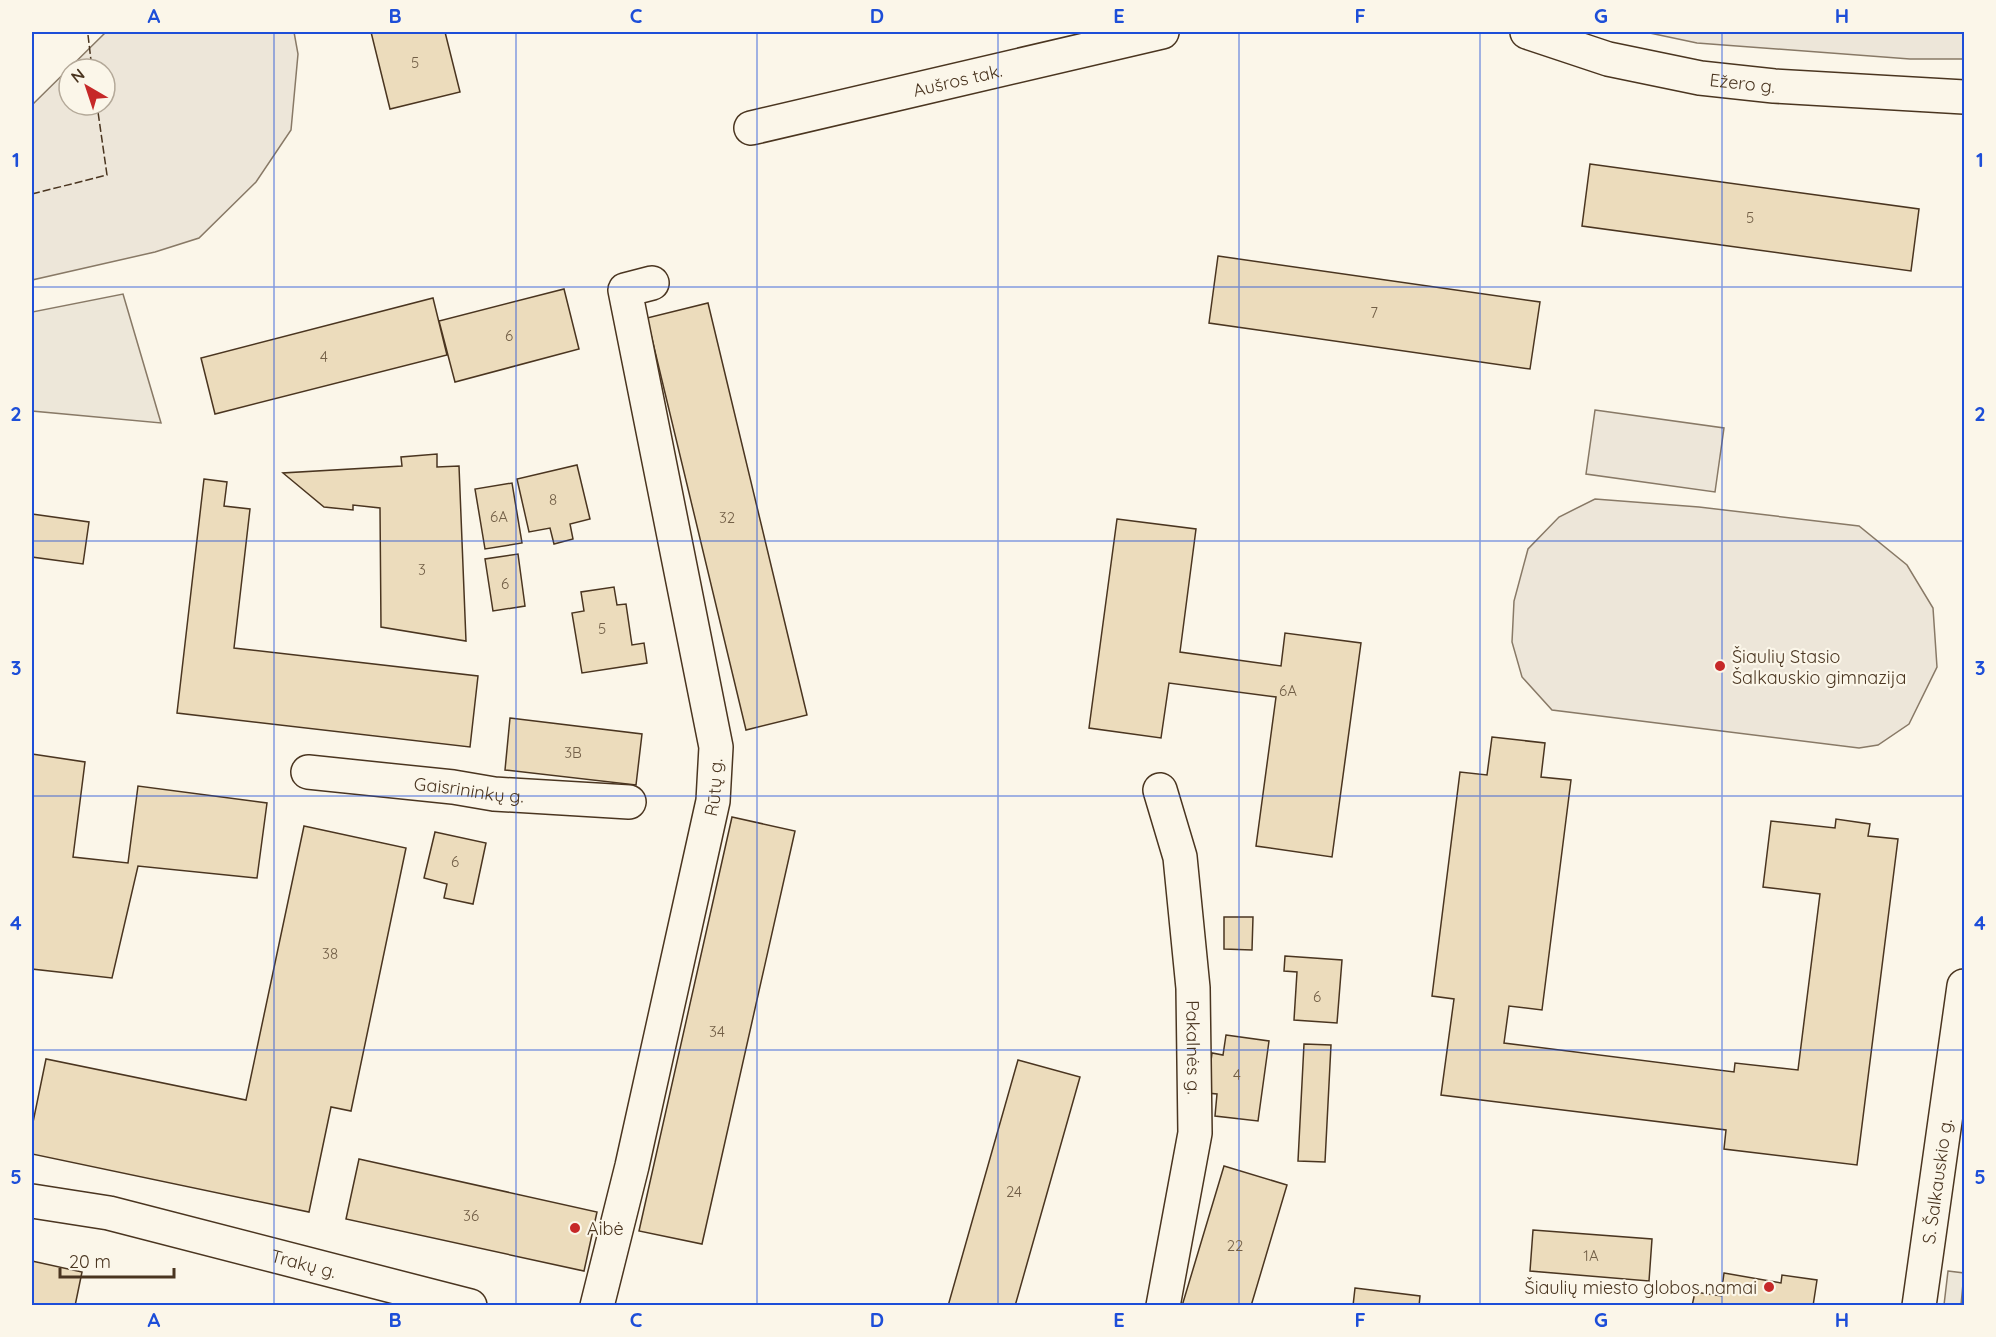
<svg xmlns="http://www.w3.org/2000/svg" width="1996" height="1337" viewBox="0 0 1996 1337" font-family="Quicksand,sans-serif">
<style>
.green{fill:#ede6d9;stroke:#887966;stroke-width:1.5;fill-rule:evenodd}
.parking{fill:#ede7d9;stroke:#887966;stroke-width:1.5}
.building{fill:#ecdcbc;stroke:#4a3520;stroke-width:1.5}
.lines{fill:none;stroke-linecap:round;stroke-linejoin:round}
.street-casing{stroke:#4a3520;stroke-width:36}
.secondary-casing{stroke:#4a3520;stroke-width:36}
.street{stroke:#fbf6e9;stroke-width:33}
.secondary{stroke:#fbf6e9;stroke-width:33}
.fence{stroke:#4a3520;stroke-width:1.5;stroke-dasharray:8 3;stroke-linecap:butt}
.grid{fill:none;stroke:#1d4ed8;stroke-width:1.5;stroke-opacity:0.55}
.poi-dot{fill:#c62828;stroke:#fbf6e9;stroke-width:2}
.labels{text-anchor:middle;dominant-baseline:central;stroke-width:4.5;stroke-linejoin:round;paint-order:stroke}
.number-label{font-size:15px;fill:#725f47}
.street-label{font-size:18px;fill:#4a3520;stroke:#fbf6e9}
.poi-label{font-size:18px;fill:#4a3520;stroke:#fbf6e9;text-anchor:start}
.neatline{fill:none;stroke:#1d4ed8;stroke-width:2}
.grid-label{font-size:20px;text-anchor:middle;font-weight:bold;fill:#1d4ed8}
</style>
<rect width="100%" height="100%" fill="#fbf6e9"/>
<path class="green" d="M106 32H294L298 54 291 130 256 182 199 238 155 252 32 280V105ZM69 69H105V105H69Z
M1645 32H1964V59H1910L1697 43Z
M1595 410 1724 428 1715 492 1586 474Z
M1595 499 1699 507 1859 526 1907 565 1933 608 1937 667 1909 724 1878 745 1859 748 1552 710 1522 677 1512 642 1514 601 1528 549 1559 517Z"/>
<path class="parking" d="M123 294 161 423 32 411V312Z
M1948 1271 1964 1273 1961 1305H1944Z"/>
<path class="building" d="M371 32H445L460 92 390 109Z
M1590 164 1919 209 1911 271 1582 226Z
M1218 256 1540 302 1530 369 1209 323Z
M564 289 579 349 455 382 439 321Z
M433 298 447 355 215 414 201 358Z
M708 303 807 715 746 730 647 318Z
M437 454V467L459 466 466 641 381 627 380 508 353 505V510L324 507 283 473 402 466 401 457Z
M577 465 590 519 570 524 573 539 554 544 550 528 529 532 517 479Z
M204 479 227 482 224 506 250 509 234 648 478 676 470 747 177 713Z
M512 483 522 543 485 549 475 489Z
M32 514 89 522 83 564 32 557Z
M1117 519 1196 529 1180 652 1281 666 1285 633 1361 643 1332 857 1256 846 1276 697 1169 683 1161 738 1089 728Z
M518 554 525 606 493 611 485 559Z
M614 587 617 605 626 604 632 645 644 643 647 663 582 673 572 613 584 611 581 592Z
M510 718 642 734 636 785 505 770Z
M1492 737 1545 743 1541 777 1571 780 1542 1010 1509 1006 1504 1043 1734 1072 1735 1063 1798 1070 1820 894 1763 887 1771 821 1835 828 1836 819 1870 824 1868 836 1898 839 1857 1165 1724 1149 1726 1130 1441 1095 1454 999 1432 996 1460 772 1487 775Z
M32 754 85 762 73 857 128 863 138 786 267 803 257 878 138 866 112 978 32 969Z
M732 817 795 831 702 1244 639 1231Z
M304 826 406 848 351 1111 331 1107 309 1212 32 1154V1127L46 1059 246 1100Z
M435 832 486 843 473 904 444 898 447 884 424 878Z
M1224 917H1253L1252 950 1224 949Z
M1285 956 1342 960 1337 1023 1294 1020 1297 972 1284 971Z
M1226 1035 1269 1041 1258 1121 1215 1116 1217 1094 1207 1093 1212 1053 1223 1055Z
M1304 1044 1331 1045 1325 1162 1298 1161Z
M1018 1060 1080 1077 1015 1306H948Z
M359 1159 597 1212 584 1271 346 1219Z
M1224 1166 1287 1185 1251 1306H1182Z
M1533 1230 1652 1239 1649 1281 1530 1271Z
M32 1261 82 1272 75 1306H32Z
M1724 1273 1781 1283 1782 1275 1817 1280 1813 1306H1692L1695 1292 1721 1296Z
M1355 1288 1420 1296 1419 1306H1353Z"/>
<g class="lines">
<g class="street-casing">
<g id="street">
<path id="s1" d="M751 128 1162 32"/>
<path id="s2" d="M308 772 453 787 494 794 629 802"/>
<path id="s3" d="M1160 790 1180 857 1193 988 1195 1133 1163 1306"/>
<path id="s4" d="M32 1201 109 1213 470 1306"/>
<path id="s5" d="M597 1306 632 1166 713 801 716 747 625 290 652 283"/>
<path id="s6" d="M1919 1306 1964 986"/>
</g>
</g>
<g class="secondary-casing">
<g id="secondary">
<path id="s7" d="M1527 32 1608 59 1700 78 1774 86 1964 97"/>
</g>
</g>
<use href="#street" class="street"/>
<use href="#secondary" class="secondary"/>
<path class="fence" d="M88 35 92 69
M32 194 107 175 97 105"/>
</g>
<path class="grid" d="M274 32V1306M516 32V1306M757 32V1306M998 32V1306M1239 32V1306M1480 32V1306M1722 32V1306M32 287H1964M32 541H1964M32 796H1964M32 1050H1964"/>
<g class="poi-dot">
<circle cx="1720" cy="666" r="6"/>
<circle cx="575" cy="1228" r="6"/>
<circle cx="1769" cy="1287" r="6"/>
</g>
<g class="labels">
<g class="number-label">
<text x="415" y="62">5</text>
<text x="1750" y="217">5</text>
<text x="1374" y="312">7</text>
<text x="509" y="335">6</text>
<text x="324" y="356">4</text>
<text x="553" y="499">8</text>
<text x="499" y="516">6A</text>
<text x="727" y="517">32</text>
<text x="422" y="569">3</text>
<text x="505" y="583">6</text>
<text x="602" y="628">5</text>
<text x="1288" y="690">6A</text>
<text x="573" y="752">3B</text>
<text x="455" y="861">6</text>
<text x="330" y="953">38</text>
<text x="1317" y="996">6</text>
<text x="717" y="1031">34</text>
<text x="1237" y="1074">4</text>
<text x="1014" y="1191">24</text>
<text x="471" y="1215">36</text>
<text x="1235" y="1245">22</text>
<text x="1591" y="1255">1A</text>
</g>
<g class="street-label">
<text stroke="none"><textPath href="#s1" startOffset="212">Aušros tak.</textPath></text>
<text stroke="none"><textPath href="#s7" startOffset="222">Ežero g.</textPath></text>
<text stroke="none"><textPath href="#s5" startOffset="532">Rūtų g.</textPath></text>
<text stroke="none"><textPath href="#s2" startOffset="162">Gaisrininkų g.</textPath></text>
<text stroke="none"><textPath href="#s3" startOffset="261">Pakalnės g.</textPath></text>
<text stroke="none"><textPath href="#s6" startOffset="126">S. Šalkauskio g.</textPath></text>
<text stroke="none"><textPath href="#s4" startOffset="279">Trakų g.</textPath></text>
</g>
<g class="poi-label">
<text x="1732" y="656">Šiaulių Stasio<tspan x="1732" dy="21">Šalkauskio gimnazija</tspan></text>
<text x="587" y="1228">Aibė</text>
<text x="1757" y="1287" text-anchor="end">Šiaulių miesto globos namai</text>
</g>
</g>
<rect width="1996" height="1337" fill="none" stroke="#fbf6e9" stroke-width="66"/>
<g transform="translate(87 87) rotate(321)"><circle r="28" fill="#fbf6e9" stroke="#b4a999" stroke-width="1.5"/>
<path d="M0-4.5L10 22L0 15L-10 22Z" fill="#c62828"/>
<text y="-9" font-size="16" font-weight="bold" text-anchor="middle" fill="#4a3520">N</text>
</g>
<path d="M60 1268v9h114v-9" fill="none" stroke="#4a3520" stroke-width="3"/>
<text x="69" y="1268" font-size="18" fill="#4a3520" stroke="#fbf6e9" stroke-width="4.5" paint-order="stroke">20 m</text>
<rect x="33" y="33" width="1930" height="1271" class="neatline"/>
<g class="grid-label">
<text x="154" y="23">A</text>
<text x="395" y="23">B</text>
<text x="636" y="23">C</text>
<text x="877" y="23">D</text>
<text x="1119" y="23">E</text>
<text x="1360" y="23">F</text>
<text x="1601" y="23">G</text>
<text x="1842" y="23">H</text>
<text x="16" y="167">1</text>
<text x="1980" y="167">1</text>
<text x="16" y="421">2</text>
<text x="1980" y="421">2</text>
<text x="16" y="675">3</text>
<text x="1980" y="675">3</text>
<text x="16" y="930">4</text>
<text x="1980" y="930">4</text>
<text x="16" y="1184">5</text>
<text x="1980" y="1184">5</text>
<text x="154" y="1327">A</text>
<text x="395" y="1327">B</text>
<text x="636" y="1327">C</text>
<text x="877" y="1327">D</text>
<text x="1119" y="1327">E</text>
<text x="1360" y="1327">F</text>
<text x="1601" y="1327">G</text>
<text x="1842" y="1327">H</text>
</g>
</svg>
